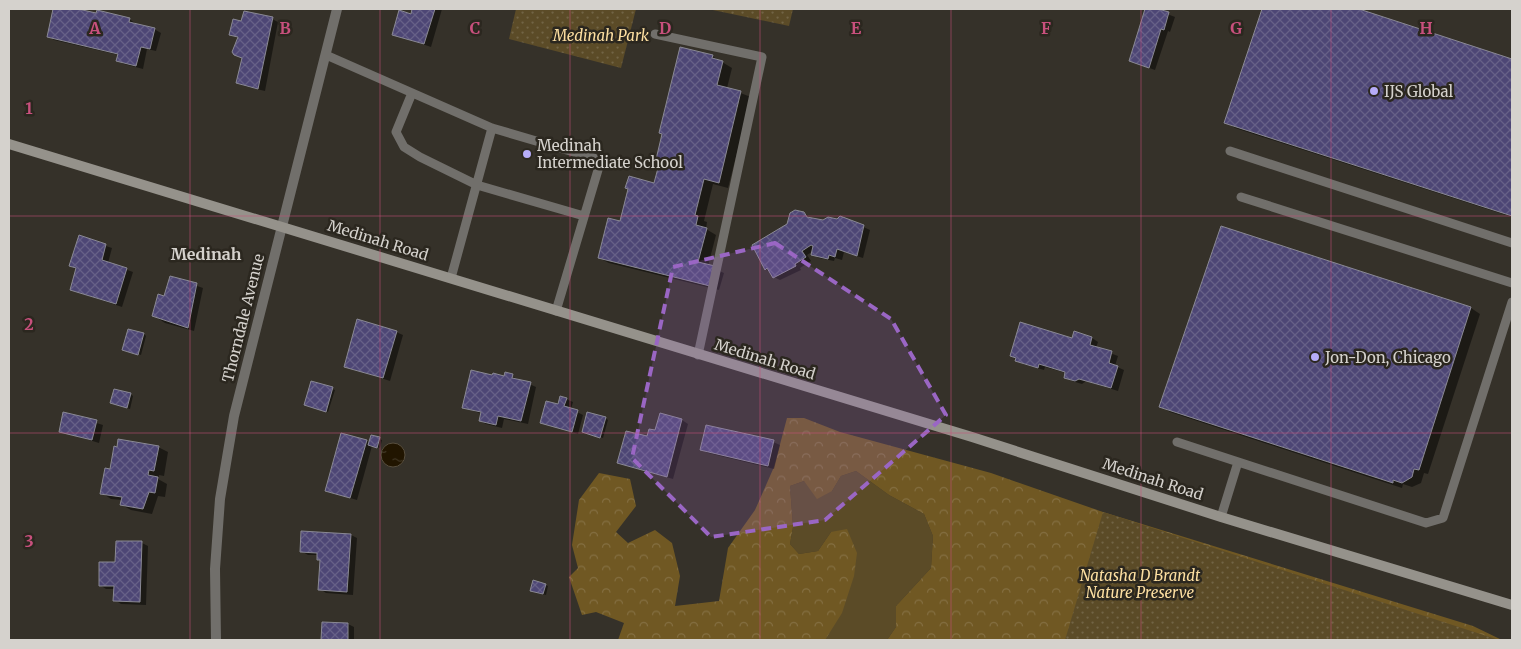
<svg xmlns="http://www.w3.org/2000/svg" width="1521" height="649" viewBox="0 0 1521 649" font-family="Merriweather,serif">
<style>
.green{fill:#5b4b27}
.forest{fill:url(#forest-crowns)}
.park{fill:url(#park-dots)}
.water{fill:url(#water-ripples);stroke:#574e3e}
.shadow{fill:#0007}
.building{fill:url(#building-cross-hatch);stroke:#8a8994}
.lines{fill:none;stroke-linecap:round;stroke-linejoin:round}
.service{stroke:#716f6b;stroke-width:9}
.minor{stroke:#716f6b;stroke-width:10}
.secondary{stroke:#95928b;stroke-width:10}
.marked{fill:#9a66c4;fill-opacity:0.2;stroke:#9a66c4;stroke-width:4;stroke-dasharray:10 6;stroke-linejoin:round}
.grid{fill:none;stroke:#c8507d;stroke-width:1;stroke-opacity:0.55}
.poi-dot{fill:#b6acf8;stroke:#2b271f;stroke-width:2}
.labels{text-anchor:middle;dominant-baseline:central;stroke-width:5;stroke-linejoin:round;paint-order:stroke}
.park-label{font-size:15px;font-style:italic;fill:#fddfa1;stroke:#2b271f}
.poi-label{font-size:15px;fill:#d5d2cd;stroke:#2b271f;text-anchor:start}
.street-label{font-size:15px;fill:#d5d2cd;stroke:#2b271f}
.neighbourhood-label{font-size:16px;font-weight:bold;fill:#d5d2cd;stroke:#2b271f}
.grid-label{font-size:16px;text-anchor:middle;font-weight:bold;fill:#c8507d;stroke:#2b271f;stroke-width:5;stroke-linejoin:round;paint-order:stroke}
</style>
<defs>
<pattern id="forest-crowns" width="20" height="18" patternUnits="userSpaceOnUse" patternTransform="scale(1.25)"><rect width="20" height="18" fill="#705823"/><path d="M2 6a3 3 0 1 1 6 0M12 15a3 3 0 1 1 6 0" fill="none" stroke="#846f42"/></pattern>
<pattern id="park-dots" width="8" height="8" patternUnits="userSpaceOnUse" patternTransform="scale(1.25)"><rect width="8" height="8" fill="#5b4b27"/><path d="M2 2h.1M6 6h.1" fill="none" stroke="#726445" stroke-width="1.8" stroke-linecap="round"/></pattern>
<pattern id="water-ripples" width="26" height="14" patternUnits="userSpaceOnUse" patternTransform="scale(1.25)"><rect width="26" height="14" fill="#211500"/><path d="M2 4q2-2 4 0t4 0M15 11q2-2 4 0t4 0" fill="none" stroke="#403624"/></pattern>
<pattern id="building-cross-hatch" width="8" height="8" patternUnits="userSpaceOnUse" patternTransform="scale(1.25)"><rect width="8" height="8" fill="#4d4675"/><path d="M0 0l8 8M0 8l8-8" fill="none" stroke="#666087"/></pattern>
</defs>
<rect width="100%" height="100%" fill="#353129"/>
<path class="green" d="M856 471 889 495 924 514 933 536 931 568 896 606V627L887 640H825L831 532 818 551 799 554 790 544 793 527 790 486 804 481 832 491 841 476Z"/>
<path class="forest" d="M787 418H804L840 432 991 473 1103 512 1473 626 1502 640H887L896 627V606L931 568 933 536 924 514 889 495 856 471 841 476 832 491 817 499 804 481 790 486 793 527 790 544 799 554 818 551 831 532 847 529 857 553 854 576 842 613 825 640H618L624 623 596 612 582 615 569 577 578 568 572 545 579 500 599 473 630 479 636 506 616 532 628 543 655 530 672 543 680 576 675 606 719 601 728 548 755 510 774 467Z"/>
<path class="park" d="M516 9H636L621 68 509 39Z
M708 9H793L789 26Z
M1103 512 1499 640H1065Z"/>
<path class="water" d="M381 455a12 12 0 1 1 24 0a12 12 0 1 1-24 0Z"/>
<path class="shadow" d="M55 9H83V11L129 19 135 23V25L154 29 161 33 156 51 147 49 143 69 124 64 118 61 119 55 54 40 48 36Z
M413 9H442L431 47 393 34 411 15Z
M1146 9H1154L1175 17 1170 32 1168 31 1155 70 1130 61Z
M1263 9H1355L1512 60V217L1235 128 1226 122Z
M272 19 278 22 265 91 244 86 238 83 244 59 235 54 239 38 231 34 242 23Z
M712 56 732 68 727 88 751 97 728 188 713 184 704 221 707 222 706 229 716 235 708 266 724 273 719 290 609 263 599 258 621 222 655 184 659 169 656 167Z
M804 213 812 219 823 221 828 218 848 220 870 230 863 258 844 252 842 260 835 258 834 261 819 258 813 254V251L807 255 811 261 800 268 801 270 780 280 774 277 766 269Z
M1221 227 1471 308 1480 314 1428 474 1424 473 1421 483 1412 487 1403 484 1402 488 1170 412 1160 406Z
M79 237 112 248 108 263 133 272 122 307 71 290 77 270 70 266Z
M171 277 203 288 194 331 165 323 153 315 165 297Z
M396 332 403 335 390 381 345 366Z
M1075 333 1092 338 1098 342 1096 348 1118 356 1115 366 1124 370 1118 391 1086 381 1082 384 1072 381 1065 377 1066 373 1045 367 1044 370 1023 364 1011 356 1073 339Z
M144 334 146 336 141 355 126 351Z
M506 374 536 387 528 424 504 419 502 428 486 424 480 421 482 414 463 407 505 377Z
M332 389 335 390 328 412 308 406Z
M130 394 133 396 130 409 112 403Z
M566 399 573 402 571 409 583 415 578 434 541 422Z
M64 413 103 425 99 443 60 431Z
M605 418 608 420 603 438 583 432Z
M682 420 688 424 673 479 618 463 656 432Z
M379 439 382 440 380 448 372 446 357 500 326 491 367 441 370 443Z
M773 442 780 445 774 469 708 453 702 450Z
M158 447 168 452 164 476 159 475 158 479 167 484 165 497 158 496 152 514 131 510 122 505V500L111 499 102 493 118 448Z
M351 535 357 538 353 595 326 593 320 589 322 561 318 559V555H308L301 551Z
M142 543 148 546 146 605 121 604 115 600V589H106L100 585 116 564Z
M545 585 548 586 546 595 535 592Z
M323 623 348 624 354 627V640H322Z"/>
<path class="building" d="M53 9H78L96 13 97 10 130 18 129 22 155 28 150 49 141 47 136 66 116 61 118 54 47 37Z
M412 9H435L424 44 392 35 399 10 411 14Z
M1145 9H1158L1169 12 1164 30 1161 29 1149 68 1129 61Z
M1262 9H1359L1512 59V216L1224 123Z
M244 11 273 17 258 89 236 83 242 58 234 55 232 52 238 37 229 35 233 19 241 21Z
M680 47 713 55 712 58 723 61 717 85 741 91 719 183 704 179 695 215 698 216 696 225 707 228 698 262 715 266 710 286 598 258 608 218 620 221 628 189 625 188 629 176 654 183 658 168H654L662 134 659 133Z
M795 210 804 212 807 217 823 220 828 217 837 219 840 216 864 225 857 256 837 249 835 257 829 255 828 259 811 255 813 246 811 245 802 251 806 257 795 264 796 266 773 278 767 268 765 270 752 245 787 224 790 213Z
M1221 226 1471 307 1419 470 1414 469 1412 477 1402 483 1393 480V483L1159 407Z
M79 235 106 244 102 260 127 268 116 304 70 290 76 268 69 266Z
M170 276 197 283 188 328 152 316 158 294 164 296Z
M357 319 397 331 383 378 344 367Z
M1020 322 1072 338 1074 331 1092 337 1090 345 1112 351 1109 363 1118 366 1111 388 1079 379 1075 381 1064 378 1065 372 1039 364 1038 368 1015 361 1016 358 1010 356Z
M128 329 144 333 138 355 122 350Z
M471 370 492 375 493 373 504 376 505 372 513 374 512 378 531 382 521 421 498 416 496 425 479 421 481 412 462 408Z
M311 381 333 387 326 412 304 405Z
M114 389 131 393 127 408 110 403Z
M560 396 567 398 564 406 578 410 572 432 540 423 546 401 558 404Z
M63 412 97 420 92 440 59 432Z
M587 412 606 417 600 438 582 432Z
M660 413 682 419 667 477 617 463 626 431 647 436 649 429 655 430Z
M706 425 774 440 768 466 700 450Z
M341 433 367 440 350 498 325 491Z
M371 435 380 437 377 448 368 445Z
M118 439 159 446 154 471 149 470 148 475 158 477 155 493 149 492 143 509 120 505 122 497 100 494 105 468 110 469 114 446 117 447Z
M301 531 351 534 347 592 318 590 320 560H317V553L300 552Z
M116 541H142L140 602 113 601 114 586H99V562H115Z
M533 580 546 584 543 594 530 591Z
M322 622 348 623V640H321Z"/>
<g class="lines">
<path class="service" d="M655 34 762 57 698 355
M326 55 492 128 594 158 598 170 556 311
M412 93 396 132 404 147 420 157 477 185 584 216
M1230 151 1512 243
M1241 197 1512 283
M451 278 492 128
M1177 442 1426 523 1443 518 1512 302
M1221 517 1238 462"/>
<path class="minor" d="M216 640 215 569 220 499 234 416 337 9"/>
<path class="secondary" d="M9 144 972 437 1221 517 1512 605"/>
</g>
<path class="marked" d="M775 243 891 319 946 415 825 520 711 537 632 458 673 267Z"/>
<path class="grid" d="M190 9V640M380 9V640M570 9V640M760 9V640M951 9V640M1141 9V640M1331 9V640M9 216H1512M9 433H1512"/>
<g class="poi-dot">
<circle cx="1374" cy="91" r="5"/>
<circle cx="527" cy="154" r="5"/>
<circle cx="1315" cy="357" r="5"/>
</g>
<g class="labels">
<g class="park-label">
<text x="601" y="35">Medinah Park</text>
<text x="1140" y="575">Natasha D Brandt<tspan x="1140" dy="17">Nature Preserve</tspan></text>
</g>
<g class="poi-label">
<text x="1384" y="91">IJS Global</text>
<text x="537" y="145">Medinah<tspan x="537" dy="17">Intermediate School</tspan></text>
<text x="1325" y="357">Jon-Don, Chicago</text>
</g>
<g class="street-label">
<text transform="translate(378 240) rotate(17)">Medinah Road</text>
<text transform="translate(243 318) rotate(-76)">Thorndale Avenue</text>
<text transform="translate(765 359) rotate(17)">Medinah Road</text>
<text transform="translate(1153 479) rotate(18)">Medinah Road</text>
</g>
<g class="neighbourhood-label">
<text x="206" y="254">Medinah</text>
</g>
</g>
<g class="grid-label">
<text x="95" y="34">A</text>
<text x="285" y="34">B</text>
<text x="475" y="34">C</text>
<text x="665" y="34">D</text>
<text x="856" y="34">E</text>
<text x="1046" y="34">F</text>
<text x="1236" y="34">G</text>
<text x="1426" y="34">H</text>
<text x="29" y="114">1</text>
<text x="29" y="330">2</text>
<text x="29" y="547">3</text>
</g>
<rect width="1521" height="649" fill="none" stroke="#d5d2cd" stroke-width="20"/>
</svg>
